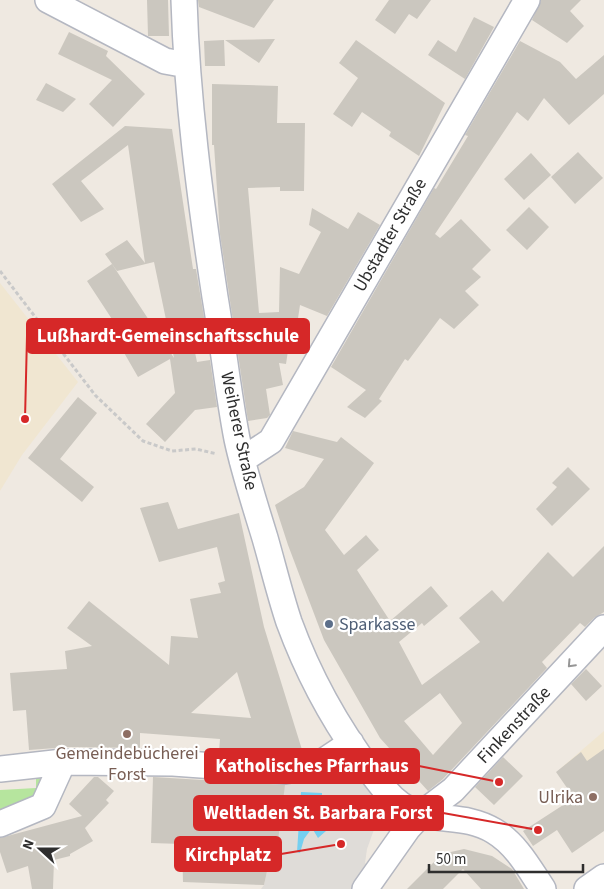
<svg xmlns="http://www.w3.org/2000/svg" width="604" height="889" viewBox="0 0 604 889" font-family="'Source Sans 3',sans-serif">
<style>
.education{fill:#f0e6d1}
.green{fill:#b6e59e}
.plaza{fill:#dfdcd8}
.water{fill:#75cff0}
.building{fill:#cbc7bf;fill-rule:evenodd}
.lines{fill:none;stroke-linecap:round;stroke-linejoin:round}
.minor-casing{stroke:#b4b7c1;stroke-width:28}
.path{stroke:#c9c9c9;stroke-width:3;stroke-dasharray:4 2.5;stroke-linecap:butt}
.minor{stroke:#fff;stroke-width:25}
.oneway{stroke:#969696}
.service-dot{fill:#5c6f8a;stroke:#fff;stroke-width:2}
.education-dot{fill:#8d6e63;stroke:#fff;stroke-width:2}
.labels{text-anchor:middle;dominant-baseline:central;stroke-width:4.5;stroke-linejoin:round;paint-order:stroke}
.street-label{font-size:18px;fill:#2e2e2e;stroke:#fff}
.service-label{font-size:18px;fill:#4e5e75;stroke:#fff;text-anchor:start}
.education-label{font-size:18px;fill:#785e54;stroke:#fff}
.leader{fill:none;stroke:#d62828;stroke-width:2}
.callout-dot{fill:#d62828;stroke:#fff;stroke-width:2}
.callout{fill:#d62828;stroke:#d62828;stroke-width:2}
.callout-label{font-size:19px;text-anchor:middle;font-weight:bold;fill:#fff}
</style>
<rect width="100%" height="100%" fill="#efe9e1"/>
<path class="education" d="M0 283 78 382 22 455 0 491Z
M604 731V826L561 768Z"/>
<path class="green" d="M42 772V791L32 801 0 813V790L36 788V773Z"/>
<path class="plaza" d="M348 756 381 810 367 849 365 863 370 867 360 889H261L264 885 272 849H277L285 781Z"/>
<path class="water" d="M301 792 322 793 321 819 326 831 318 838 312 828 304 839 300 853 297 852Z"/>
<path class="building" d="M147 0H168L169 36H148Z
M198 0H274L254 28 199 7Z
M389 0H431L417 19 409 14 395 34 375 20Z
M541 0H581L570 11 584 26 567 43 532 20Z
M474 17 494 27 465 79 428 55 438 40 456 52Z
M69 32 108 51 106 56 145 94 113 127 89 104 112 80 58 54Z
M275 39 259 63 225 40Z
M224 40 225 66H205L204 41Z
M356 40 445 103 419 156 389 136 391 132 362 112 352 127 333 114 358 78 339 63Z
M520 41 560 62 576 79 604 55V94L569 125 544 98 528 121 517 112 435 234 440 238 461 219 491 250 472 269 481 277 465 291 479 305 454 329 440 318 408 361 405 359 379 399 382 401 365 418 347 407 366 390 331 367 434 188 436 189 468 136 465 135Z
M46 83 76 99 63 112 36 100Z
M212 84 278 86 277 123H305L304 191H280V187L248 188 259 313 279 312 280 267 299 274 321 232 309 225 312 208 348 229 358 212 380 225 327 316 300 305 294 345 289 344 286 364 279 363 283 385 266 389 270 415 267 418 248 421 220 234 214 145H212Z
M125 126 172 129 193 269H196L206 329 191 333 197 362 210 360 217 407 195 410 165 442 146 424 175 393 170 359 138 377 119 344 125 339 87 281 112 264 174 358 154 262 117 271 105 254 127 240 145 263 128 145 81 181 104 209 81 222 52 184Z
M578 152 603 178 575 204 551 177Z
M531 153 551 175 524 200 504 179Z
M529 207 549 227 527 250 506 230Z
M78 397 97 413 60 459 94 487 82 502 28 458Z
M293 431 337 442 341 437 374 463 325 530 344 555 366 535 379 550 357 570 390 621 431 586 448 606 424 626 422 623 399 642 422 685 480 642 459 618 492 590 503 602 548 552 573 577 604 546V612L594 618 585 627 580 623 542 662 547 668 443 779 428 791 380 738 324 640 288 545 275 505 304 487 324 459 285 448ZM440 693 462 723 433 755 404 721Z
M568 467 590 489 552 526 536 509 557 487 552 483Z
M168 502 178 529 239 513 264 627 303 753 284 757 219 752 220 739 140 733V748L69 747 29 750 26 710 13 711 10 673 67 669 65 651 92 646 67 628 89 601 169 665 171 636 198 638 190 599 221 593 218 583 225 581 217 547 159 562 140 508ZM237 672 251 718 191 713Z
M586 669 602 686 586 701 571 684Z
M604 749V831L572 853 557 830 533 846 523 831 574 798 556 772 581 752 587 761Z
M503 757 523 776 494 805 475 787Z
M94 777H98L114 791 106 800 109 803 85 828 93 841 70 854V856L54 860 53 889H32L28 866 7 873 0 852V838L82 816 69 804Z
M153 777 285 785 277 849H272L264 885 183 882 182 844 151 843Z
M464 849 492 856 512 869 524 889H481L463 869 443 889H407L442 854Z"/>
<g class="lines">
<g class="minor-casing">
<path id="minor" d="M48 0 165 61 187 65
M184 0C187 100 200 198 215 297 223 344 228 392 237 439 244 472 255 505 265 538 273 566 280 595 289 622 311 682 345 741 386 791 420 831 456 808 494 831 516 844 529 868 543 889
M242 460 271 441 527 0
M0 769 63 762 173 763 285 771 318 765 351 743
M0 824 43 806 63 762
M365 889 408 828 420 815 453 790 604 628
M587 889 604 877"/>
</g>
<path class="path" d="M0 271 95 395 143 441 172 451 196 449 217 454"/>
<use href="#minor" class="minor"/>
</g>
<defs><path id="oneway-chevron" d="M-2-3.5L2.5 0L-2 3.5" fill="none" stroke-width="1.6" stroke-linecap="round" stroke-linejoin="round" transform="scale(1.25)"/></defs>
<use class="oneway" href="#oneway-chevron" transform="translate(571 664) rotate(133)"/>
<circle class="service-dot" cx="329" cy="624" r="5"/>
<g class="education-dot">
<circle cx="127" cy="734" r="5"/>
<circle cx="593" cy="797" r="5"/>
</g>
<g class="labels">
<g class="street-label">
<text transform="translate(390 235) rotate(-60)">Ubstadter Straße</text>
<text transform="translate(239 431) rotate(78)">Weiherer Straße</text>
<text transform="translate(514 725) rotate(-47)">Finkenstraße</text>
</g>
<g class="service-label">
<text x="339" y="624">Sparkasse</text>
</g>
<g class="education-label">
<text x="127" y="753">Gemeindebücherei<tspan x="127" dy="21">Forst</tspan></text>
<text x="583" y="797" text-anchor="end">Ulrika</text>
</g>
</g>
<path class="leader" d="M25 419L27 336M499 782L419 766M538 830L443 813M341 844L281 854"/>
<g class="callout-dot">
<circle cx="25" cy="419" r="5"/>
<circle cx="499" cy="782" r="5"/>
<circle cx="538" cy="830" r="5"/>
<circle cx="341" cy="844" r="5"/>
</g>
<g class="callout">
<rect x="27" y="319" width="282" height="34" rx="5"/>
<rect x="205" y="749" width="214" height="34" rx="5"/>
<rect x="194" y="796" width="249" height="34" rx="5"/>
<rect x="175" y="837" width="106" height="34" rx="5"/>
</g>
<g class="callout-label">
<text x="168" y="342">Lußhardt-Gemeinschaftsschule</text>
<text x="312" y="772">Katholisches Pfarrhaus</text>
<text x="318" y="819">Weltladen St. Barbara Forst</text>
<text x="228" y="861">Kirchplatz</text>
</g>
<g transform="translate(40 849) rotate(291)" stroke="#ffffff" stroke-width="4" paint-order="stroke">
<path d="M0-4L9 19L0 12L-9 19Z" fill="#2e2e2e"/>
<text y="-8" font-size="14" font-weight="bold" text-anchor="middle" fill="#2e2e2e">N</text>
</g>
<path d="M429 864v8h154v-8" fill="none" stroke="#2e2e2e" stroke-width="2.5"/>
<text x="436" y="864" font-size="15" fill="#2e2e2e" stroke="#ffffff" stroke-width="4" paint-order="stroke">50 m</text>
</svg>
